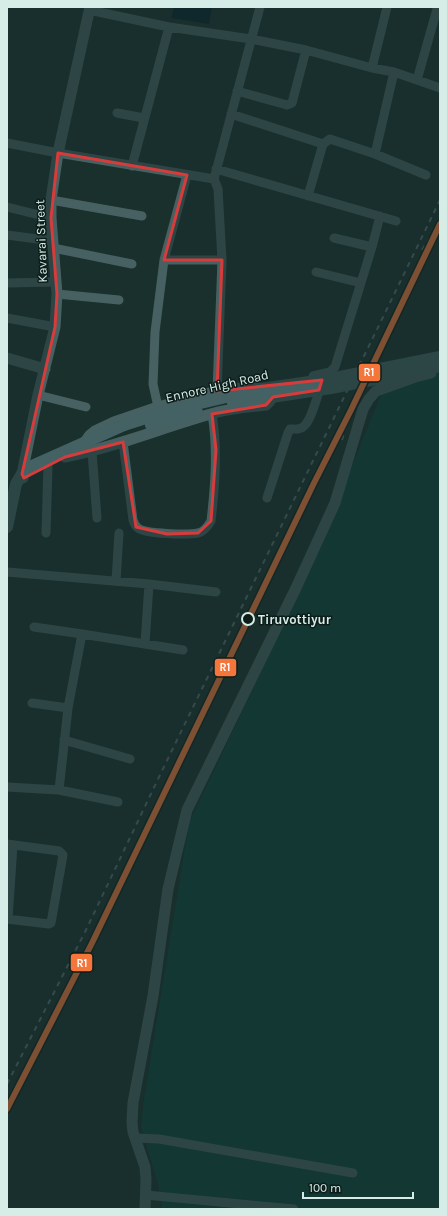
<svg xmlns="http://www.w3.org/2000/svg" width="447" height="1216" viewBox="0 0 447 1216" font-family="Karla,sans-serif">
<style>
.built{fill:#0d403a}
.water{fill:#022028}
.lines{fill:none;stroke-linecap:round;stroke-linejoin:round}
.minor{stroke:#476162;stroke-width:9}
.tertiary{stroke:#476162;stroke-width:11}
.secondary{stroke:#446163;stroke-width:12}
.rail{stroke:#576c6d;stroke-width:2;stroke-dasharray:5 5;stroke-linecap:butt}
.secondary-bridge{stroke:#446163;stroke-width:12}
.rail-1-casing{stroke:#0c1d1a;stroke-width:9}
.rail-1{stroke:#f5763a;stroke-width:6}
.marked{fill:none;stroke:#d63c3b;stroke-width:3;stroke-linejoin:round}
.stop-dot{fill:#0c1d1a;stroke:#d6ece7;stroke-width:2}
.labels{text-anchor:middle;dominant-baseline:central;stroke-width:3;stroke-linejoin:round;paint-order:stroke}
.street-label{font-size:13px;fill:#d6ece7;stroke:#0c1d1a}
.stop-label{font-size:13px;font-weight:bold;fill:#d6ece7;stroke:#0c1d1a;text-anchor:start}
.line-badge{stroke:#0c1d1a;stroke-width:1.5}
.badge-label{font-size:11px;text-anchor:middle;font-weight:bold;fill:#fff}
</style>
<rect width="100%" height="100%" fill="#19302d"/>
<path class="built" d="M440 367V1209H162L158 1184 141 1127 144 1100 189 823 311 567 388 378Z"/>
<path class="water" d="M174 7H212L209 24 171 18Z"/>
<g class="lines">
<path class="minor" d="M89 10 169 27 251 39 306 50 372 68 394 72 440 88
M372 68 387 7
M417 80 437 9
M237 91 287 105 292 103 306 50
M117 113 144 118
M231 114 323 144
M7 143 58 153 214 179
M375 154 426 175
M132 166 169 27
M216 169 396 221
M308 196 323 144 330 139 375 154 394 72
M51 200 142 216
M7 207 51 218
M7 235 53 241
M334 238 372 247
M53 248 132 264
M164 260H222
M316 272 361 283
M7 283 56 282
M57 294 119 300
M7 318 55 327
M313 376 330 372 335 367 372 247 380 216
M217 391 222 260 218 189 214 179 260 7
M38 395 86 407
M158 407 153 384 155 332 164 260 187 175
M123 442 133 520C134 523 135 526 138 528 145 534 188 535 198 533 204 532 208 526 211 521 215 486 218 449 212 414
M92 452 97 518
M267 498 288 433 290 429C294 429 300 430 303 427 311 422 318 394 321 385
M46 533 48 465
M7 572 149 584 216 592
M116 581 119 533
M34 627 82 634
M145 644 149 584
M32 703 68 708
M64 740 130 759
M7 787 59 790 68 708 82 634 183 650
M59 790 118 802
M7 844 59 851 63 855 51 923 49 924 7 919
M8 919 13 845
M136 1138 159 1139 353 1173
M146 1195 294 1209"/>
<path class="tertiary" d="M7 358 45 369
M85 442 90 435 95 431 114 422 158 407 217 391 256 386
M65 457C117 447 166 426 218 412 234 408 250 407 266 405L270 401V391
M23 478 22 474 38 395 55 327 57 294 51 218V200L58 153 90 7
M145 1209 146 1179 145 1167 133 1132 132 1122 133 1103 153 996 168 889 187 810 296 588 335 503 363 409 369 399 376 391 415 377 431 373"/>
<path class="secondary" d="M7 527 16 484 23 472 32 466 124 425"/>
<path class="rail" d="M422 250 440 222
M342 440 351 410
M7 1084 85 932 159 777 440 200"/>
<path class="secondary-bridge" d="M233 403 331 388 440 366
M124 425 171 410 222 398 261 389 330 379 440 357
M151 425 197 412"/>
<g class="rail-1-casing">
<path id="rail-1" d="M7 1109 92 943 314 483 351 410 440 224"/>
</g>
<use href="#rail-1" class="rail-1"/>
</g>
<path d="M0 0H447V1216H0ZM58 153 187 175 164 260H222L217 391 322 380 319 390 273 397 266 405 212 414 216 450 211 521 198 533 167 534 136 527 123 442 65 457 24 478 22 474 55 327 57 294 51 218Z" fill="#19302d" fill-opacity=".55" fill-rule="evenodd"/>
<path class="marked" d="M58 153 187 175 164 260H222L217 391 322 380 319 390 273 397 266 405 212 414 216 450 211 521 198 533 167 534 136 527 123 442 65 457 24 478 22 474 55 327 57 294 51 218Z"/>
<circle class="stop-dot" cx="248" cy="619" r="6"/>
<g class="labels">
<g class="street-label">
<text transform="translate(41 241) rotate(-92)">Kavarai Street</text>
<text transform="translate(217 386) rotate(-13)">Ennore High Road</text>
</g>
<g class="stop-label">
<text x="258" y="619">Tiruvottiyur</text>
</g>
</g>
<g class="line-badge">
<rect x="358" y="363" width="23" height="19" rx="4" fill="#f5763a"/>
<rect x="214" y="658" width="23" height="19" rx="4" fill="#f5763a"/>
<rect x="70" y="953" width="23" height="19" rx="4" fill="#f5763a"/>
</g>
<g class="badge-label">
<text x="369" y="376">R1</text>
<text x="225" y="671">R1</text>
<text x="82" y="967">R1</text>
</g>
<rect width="447" height="1216" fill="none" stroke="#d6ece7" stroke-width="16"/>
<path d="M303 1192v6h110v-6" fill="none" stroke="#d6ece7" stroke-width="2"/>
<text x="309" y="1192" font-size="12" fill="#d6ece7" stroke="#0c1d1a" stroke-width="3" paint-order="stroke">100 m</text>
</svg>
